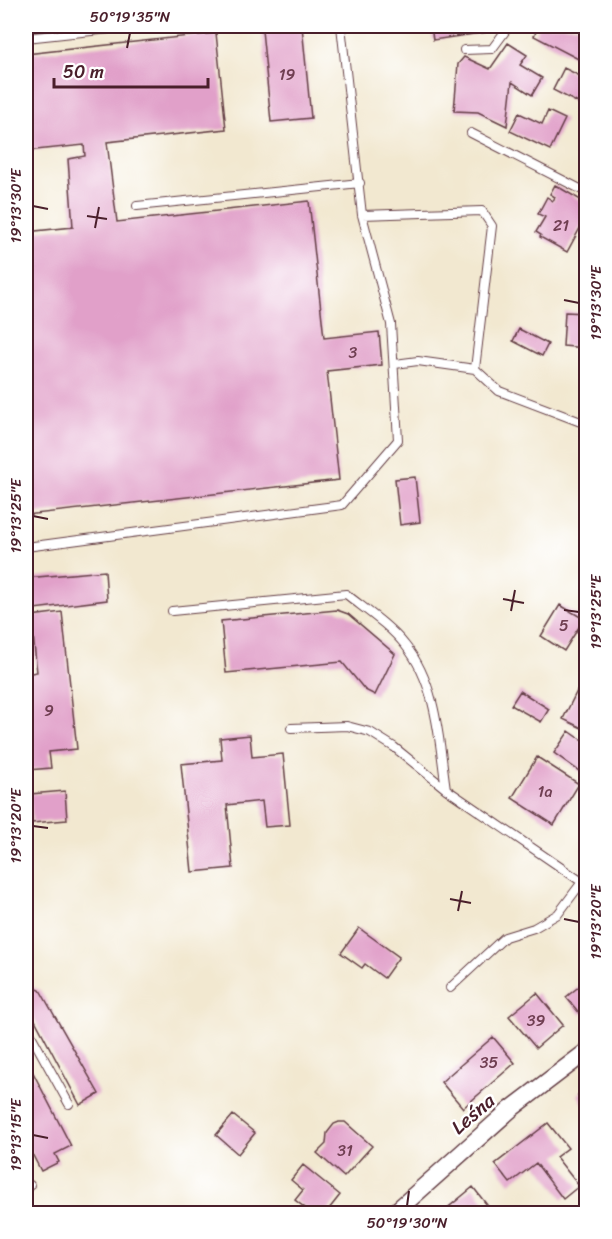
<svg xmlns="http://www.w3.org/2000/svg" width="612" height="1239" viewBox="0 0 612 1239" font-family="Sriracha,sans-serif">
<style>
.building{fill:#e1a0c9}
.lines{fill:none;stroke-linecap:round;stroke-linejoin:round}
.lane-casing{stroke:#633d44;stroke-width:10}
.street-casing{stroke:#633d44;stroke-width:19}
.lane{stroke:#fff;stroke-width:8}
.street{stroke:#fff;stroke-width:16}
.ticks{fill:none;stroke:#4a1f2b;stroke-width:2}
.labels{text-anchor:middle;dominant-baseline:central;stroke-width:5;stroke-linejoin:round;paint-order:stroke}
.number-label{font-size:16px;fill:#703f52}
.street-label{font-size:20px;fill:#4a1f2b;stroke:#fff}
.neatline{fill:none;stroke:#4a1f2b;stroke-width:2}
.ticks-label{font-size:15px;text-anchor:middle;fill:#4a1f2b}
</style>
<rect width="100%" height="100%" fill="#fff"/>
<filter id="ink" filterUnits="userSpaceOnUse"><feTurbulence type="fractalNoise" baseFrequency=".0167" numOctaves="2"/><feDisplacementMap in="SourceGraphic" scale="12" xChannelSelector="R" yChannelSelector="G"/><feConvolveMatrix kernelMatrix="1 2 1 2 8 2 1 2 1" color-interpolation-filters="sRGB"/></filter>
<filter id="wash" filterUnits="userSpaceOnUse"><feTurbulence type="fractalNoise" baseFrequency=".008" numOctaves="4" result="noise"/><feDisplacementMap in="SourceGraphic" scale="24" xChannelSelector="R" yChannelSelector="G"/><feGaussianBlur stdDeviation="1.35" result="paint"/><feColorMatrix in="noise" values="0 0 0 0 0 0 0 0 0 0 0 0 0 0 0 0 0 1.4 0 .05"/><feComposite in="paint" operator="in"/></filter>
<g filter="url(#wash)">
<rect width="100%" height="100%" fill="#f2e8d0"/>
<g id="blocks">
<path class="building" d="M302 26 311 118 271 122 262 30Z
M431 26H493L494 31 433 40Z
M539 26H586V63L534 36Z
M216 33 226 129 107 142 117 222 309 201 324 338 379 332 382 365 327 371 339 480 26 515V232L73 227 68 159 85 156 84 145 26 151V54Z
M508 43 527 55 520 65 542 78 532 95 512 82 507 126 478 112 454 111 458 64 464 57 490 69Z
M586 67V107L553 90 564 68 582 77Z
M548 111 565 119 550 150 510 131 519 113 542 124Z
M555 185 586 203 584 212 586 213V217L567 252 540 237 541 235 536 232 545 217 538 214 547 197 553 201 555 197 550 194Z
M565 312 586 313V348L563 346Z
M519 329 548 344 542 356 513 341Z
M415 477 420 522 400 525 395 479Z
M105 571 107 600 26 610V578Z
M560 605 584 619 564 651 541 636Z
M337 610 348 614 395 654 375 695 365 690 342 662 226 673 221 621Z
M62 612 77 749 49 752 51 768 28 770 26 747V674L37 672 31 616Z
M520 691 549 709 541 722 511 705Z
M577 691 586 696V730L563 719Z
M569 731 586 743V776L554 753Z
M250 735 252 757 283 754 290 825 265 827 262 801 227 805 233 868 192 872 181 764 222 760 220 738Z
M537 757 579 784 554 825 512 798Z
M65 791 67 820 32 823 30 794Z
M359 928 399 957 384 978 365 964 362 968 341 953Z
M586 981V1011L581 1015 566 997Z
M26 985 40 990 99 1094 80 1105 26 1003Z
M537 993 563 1025 536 1048 509 1016Z
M493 1037 515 1063 463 1108 441 1082Z
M26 1059 71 1146 55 1154 59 1162 41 1171 26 1142Z
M586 1088V1108L578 1095Z
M233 1115 255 1133 238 1154 216 1135Z
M339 1122H345L372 1146 344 1177 317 1153 326 1144 327 1133 334 1124Z
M548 1123 568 1148 556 1157 579 1186 563 1199 536 1163 510 1183 495 1164Z
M303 1165 340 1195 325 1214H313L295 1200 303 1190 291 1180Z
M473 1187 494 1214H446L444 1211Z"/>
</g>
</g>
<g filter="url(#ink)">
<use href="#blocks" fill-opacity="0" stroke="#633d44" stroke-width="1.5"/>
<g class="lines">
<g class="lane-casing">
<path id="lane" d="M26 38 138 26
M464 50 492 49 509 26
M471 133 586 192
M137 206 360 183
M362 215 482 211 492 226 475 369 499 391 586 424
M395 364 418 361 475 369
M26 547 342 505 398 440 391 324 362 215 341 26
M172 611 346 594C366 610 389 625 405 645 437 684 439 741 446 789
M291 728 347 726 370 732 394 747 446 789 582 882
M450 988 505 937 534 928 558 914 582 882H586
M26 1026 69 1104
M26 1190 30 1185"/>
</g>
<g class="street-casing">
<path id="street" d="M393 1214 511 1109 586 1052"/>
</g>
<use href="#lane" class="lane"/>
<use href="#street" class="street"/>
</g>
</g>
<path class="ticks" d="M127 48 130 33M33 206 48 209M87 216 107 219M95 228 99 207M564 300 579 303M33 516 48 519M503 599 524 603M564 610 579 612M511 611 515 590M33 826 48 828M450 899 471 903M458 911 462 891M564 919 579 922M33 1135 48 1138M407 1206 409 1191"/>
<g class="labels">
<g class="number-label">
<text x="287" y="74">19</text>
<text x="561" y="225">21</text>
<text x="353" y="352">3</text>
<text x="564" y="625">5</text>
<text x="49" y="710">9</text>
<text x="545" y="791">1a</text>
<text x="536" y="1020">39</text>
<text x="489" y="1062">35</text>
<text x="345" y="1150">31</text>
</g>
<g class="street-label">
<text transform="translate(473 1114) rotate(-41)">Leśna</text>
</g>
</g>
<rect width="612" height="1239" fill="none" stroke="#fff" stroke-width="66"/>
<path d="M54 78v9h154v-9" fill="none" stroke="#4a1f2b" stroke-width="3"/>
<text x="63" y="78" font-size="18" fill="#4a1f2b" stroke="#ffffff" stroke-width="4.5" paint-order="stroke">50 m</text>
<rect x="33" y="33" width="546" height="1173" class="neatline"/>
<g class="ticks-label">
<text x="130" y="22">50°19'35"N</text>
<text transform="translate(16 206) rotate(-90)" y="5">19°13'30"E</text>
<text transform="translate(596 303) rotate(-90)" y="5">19°13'30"E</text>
<text transform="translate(16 516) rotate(-90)" y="5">19°13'25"E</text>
<text transform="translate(596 612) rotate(-90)" y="5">19°13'25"E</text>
<text transform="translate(16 826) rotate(-90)" y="5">19°13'20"E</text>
<text transform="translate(596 922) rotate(-90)" y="5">19°13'20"E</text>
<text transform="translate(16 1135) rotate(-90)" y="5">19°13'15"E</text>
<text x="407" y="1228">50°19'30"N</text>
</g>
</svg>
